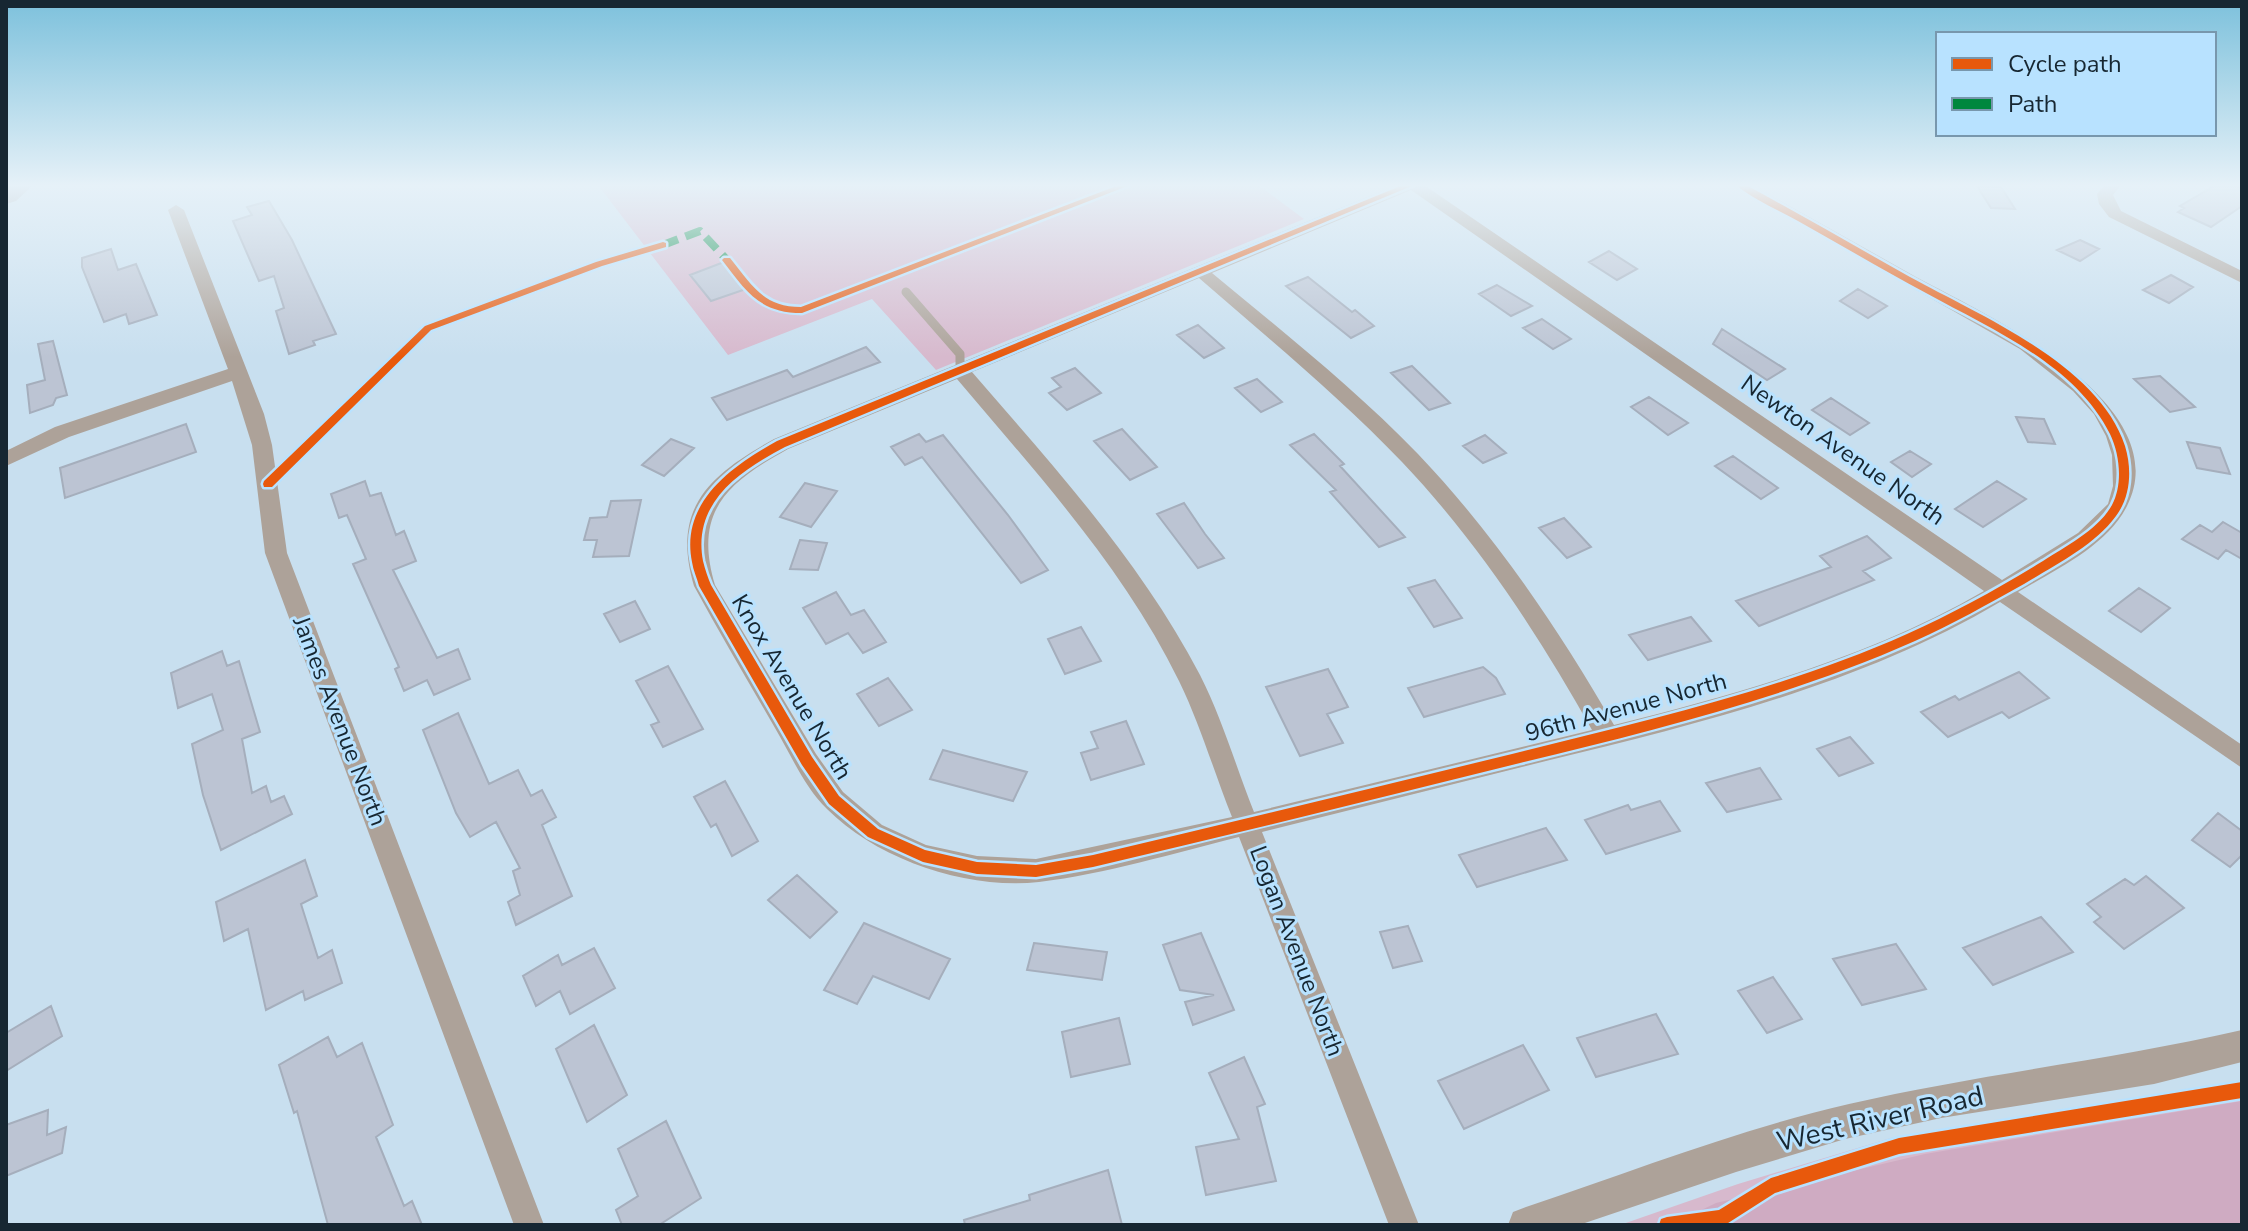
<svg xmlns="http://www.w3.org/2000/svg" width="2248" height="1231" viewBox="0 0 2248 1231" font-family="'Nunito Sans',sans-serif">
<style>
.green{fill:#d7b9cd}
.forest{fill:#cfabc2}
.building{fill:#bcc4d3;stroke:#a5aebc;stroke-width:2}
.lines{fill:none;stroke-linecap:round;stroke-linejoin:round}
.service{stroke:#ada299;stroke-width:9}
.minor{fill:#ada299;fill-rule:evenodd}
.tertiary{fill:#ada299;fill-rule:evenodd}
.motorway{fill:#a29f9d;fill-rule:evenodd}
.quiet{stroke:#00873e;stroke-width:8;stroke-dasharray:16 8;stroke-linecap:butt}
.cycleway-casing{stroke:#b8e2ff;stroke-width:5}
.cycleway{fill:#e8590c;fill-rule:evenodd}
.labels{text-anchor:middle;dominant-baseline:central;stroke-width:6;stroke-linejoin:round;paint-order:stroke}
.street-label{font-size:24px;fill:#172732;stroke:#b8e2ff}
.near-street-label{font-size:28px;fill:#172732;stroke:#b8e2ff}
</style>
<rect width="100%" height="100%" fill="#c8dfef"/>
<path class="green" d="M598 185H1258L1304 219 936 370 872 299 728 355Z
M2242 1080V1225H1620L1738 1184 1891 1138Z"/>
<path class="forest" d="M2242 1101V1225H1670L1716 1203 1925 1154Z"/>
<path class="building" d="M2216 185H2233L2242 189V206L2211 227 2178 212 2184 208 2180 206Z
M1977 186 2001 187 2015 209 1991 208Z
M269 201 292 240 336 334 313 341 315 345 289 354 276 311 284 308 274 276 259 281 233 221 252 215 247 207Z
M2080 240 2099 249 2080 261 2057 250Z
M111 249 118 270 136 264 157 315 129 324 126 314 104 322 82 267V258Z
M1609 251 1637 269 1617 280 1589 262Z
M724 262 746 289 711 301 690 275Z
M2171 275 2193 287 2169 303 2143 290Z
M1308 277 1352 312 1355 310 1374 326 1351 338 1286 286Z
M1497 285 1532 306 1511 316 1479 294Z
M1858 289 1887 306 1868 318 1840 301Z
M1542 319 1571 339 1553 349 1523 328Z
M1198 325 1224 348 1204 358 1177 335Z
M1722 329 1785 369 1767 380 1713 344Z
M53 341 67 395 56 398 53 405 30 413 27 385 45 380 38 344Z
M866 347 880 362 727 420 712 398 787 370 793 377Z
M1412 366 1450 403 1429 410 1391 373Z
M1075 368 1101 393 1067 410 1049 393 1061 387 1052 378Z
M2160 376 2195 407 2170 412 2134 379Z
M1257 379 1282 402 1261 412 1235 388Z
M1649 397 1688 423 1668 435 1631 407Z
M1831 398 1869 423 1850 435 1812 410Z
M2016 417 2044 419 2055 444 2028 442Z
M186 424 196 452 65 498 60 468Z
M1122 429 1157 467 1130 480 1094 441Z
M919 434 926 442 943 435 1008 515 1048 570 1021 583 922 457 905 465 891 447Z
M1314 434 1344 464 1340 466 1405 537 1379 547 1330 492 1336 490 1290 445Z
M1485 435 1506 453 1483 463 1463 446Z
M671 439 694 448 664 476 642 465Z
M2187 442 2220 448 2230 474 2197 468Z
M1910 451 1931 464 1912 477 1891 462Z
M1733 456 1778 488 1761 499 1715 466Z
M365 481 370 496 381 493 396 535 404 531 416 561 393 570 437 658 458 649 470 679 434 695 427 680 404 691 395 669 399 667 353 564 366 559 347 515 339 518 331 494Z
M1997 481 2026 499 1983 527 1955 509Z
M805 483 837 491 811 527 780 517Z
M641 500 629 556 593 557 597 540H584L590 518 607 517 611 501Z
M1184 503 1205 534 1224 558 1198 568 1157 514Z
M1564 518 1591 547 1567 558 1539 528Z
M2223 522 2242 533V559L2226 550 2218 559 2182 539 2200 525 2212 532Z
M1867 536 1891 558 1863 571 1874 580 1759 626 1736 601 1831 567 1820 556Z
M800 540 827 543 818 570 790 569Z
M1435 580 1462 618 1434 627 1408 588Z
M2139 588 2170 608 2141 632 2109 611Z
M836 592 851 615 864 610 886 642 863 653 848 633 826 644 803 608Z
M635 601 650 629 620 642 604 614Z
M1691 617 1711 641 1648 660 1629 635Z
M1081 627 1101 661 1065 674 1048 639Z
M222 651 227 666 239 661 260 732 242 739 252 793 266 786 271 802 284 796 292 814 221 850 203 795 192 744 223 730 212 694 178 708 171 673Z
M668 666 703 729 663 747 651 725 659 722 636 681Z
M1483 667 1496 678 1505 694 1424 717 1408 688Z
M1328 669 1348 707 1327 714 1343 743 1300 756 1266 687Z
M2019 672 2049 698 2009 718 2002 712 1948 737 1921 712 1955 696 1959 700Z
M888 678 912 710 879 726 857 694Z
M458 713 489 784 518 770 531 796 542 790 556 817 542 825 572 896 516 925 508 902 520 895 513 871 520 868 496 822 470 837 456 813 423 730Z
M1126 721 1144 764 1091 780 1081 753 1098 748 1091 732Z
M1850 737 1873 763 1839 776 1817 749Z
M943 750 1027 772 1013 801 930 779Z
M1760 768 1781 799 1727 812 1706 783Z
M725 781 758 841 732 856 716 824 711 827 694 797Z
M1660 801 1680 831 1606 854 1585 820 1628 805 1631 810Z
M2218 813 2242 831V855L2230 867 2192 840Z
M1546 828 1567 860 1477 887 1459 855Z
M305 860 317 896 301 904 318 958 332 950 342 983 305 1000 303 991 266 1010 248 929 224 941 216 902Z
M797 875 837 912 810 938 768 900Z
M2146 876 2184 908 2124 949 2094 922 2101 917 2087 904 2125 879 2134 885Z
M2041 917 2073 952 1993 985 1963 948Z
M864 923 950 959 929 999 873 976 857 1004 824 990Z
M1408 926 1422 961 1393 968 1380 932Z
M1201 933 1234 1010 1193 1025 1185 1002 1214 995 1180 990 1163 945Z
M1034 943 1107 952 1102 980 1027 970Z
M1896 944 1926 989 1862 1005 1833 959Z
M594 948 615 988 570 1014 560 991 536 1006 523 976 558 955 562 965Z
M1773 977 1802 1019 1767 1033 1738 991Z
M51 1006 62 1036 6 1071V1033Z
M1656 1014 1678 1054 1596 1077 1577 1038Z
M1119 1018 1130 1064 1071 1077 1062 1032Z
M594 1025 627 1095 587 1122 556 1049Z
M328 1037 337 1057 362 1043 393 1125 376 1137 404 1206 412 1201 422 1225H328L297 1111 294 1113 279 1065Z
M1523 1045 1549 1090 1464 1129 1438 1081Z
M1244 1057 1265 1104 1257 1107 1276 1181 1206 1195 1196 1147 1239 1139 1209 1073Z
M48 1110 47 1135 66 1127 62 1153 6 1176V1125Z
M666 1121 701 1198 659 1225H622L616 1210 638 1196 618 1149Z
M1108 1170 1122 1225H965L964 1220 1030 1200 1029 1195Z"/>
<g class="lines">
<path class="service" d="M906 292 960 354V370"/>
<path class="minor" d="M1397 185H1424L2002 580 2078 533 2108 504 2113 486 2112 455 2106 436 2094 414 2073 391 2020 349 1732 185H1751C1806 215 1861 246 1916 277 1983 313 2179 403 2127 506 2107 546 2055 570 2018 592L2242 745V768L2000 602C1863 683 1703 723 1550 760 1454 784 1358 808 1262 832L1419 1225H1389L1239 837C1174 853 1106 874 1039 882 967 890 878 860 827 809 805 788 791 755 775 728 748 681 720 634 694 586 671 508 709 475 774 439ZM1411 190 1984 591C1870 657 1741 693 1614 725 1558 628 1495 535 1418 454 1354 388 1282 331 1212 273ZM1199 278C1268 338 1339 396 1402 462 1477 541 1539 635 1592 730L1254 812C1236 767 1222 718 1200 675 1141 562 1055 468 972 372ZM957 379C1037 474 1124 568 1179 681 1200 724 1214 772 1232 817L1036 859 977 856 926 845 882 825 843 792 816 754 715 585C693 511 727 483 788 449Z
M2105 185H2121L2113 195 2121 211 2242 271V283L2109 217 2099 204 2097 194Z
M176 205 184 210 264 414 272 445 287 553 544 1225H514L265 553 252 445 232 381 69 437 6 466V451L55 427 228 369 168 210Z"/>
<path class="tertiary" d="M2242 1030V1062L2154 1084 1941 1118 1845 1139 1736 1172 1579 1225H1508L1513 1212 1526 1207C1633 1171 1740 1129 1849 1104 1979 1074 2112 1060 2242 1030Z"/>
<path class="motorway" d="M6 185H33L16 201 6 204Z"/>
<path class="quiet" d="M663 245 700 231 727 260"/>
<g class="cycleway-casing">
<path id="cycleway" d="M1119 185H1130L802 313C759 313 746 291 722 260L724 258H730C752 285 763 307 801 307Z
M1403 185H1414L785 447C740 471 692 502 703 561 705 569 708 578 711 585L812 757 839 796 878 829 925 850 977 862 1036 865 1093 855C1233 822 1372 788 1512 754 1645 721 1781 690 1907 634 1954 613 1999 588 2043 561 2066 546 2098 530 2112 505 2123 484 2120 455 2110 434 2075 364 1991 329 1926 293 1883 270 1841 245 1798 221 1778 210 1753 199 1736 185H1746C1801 215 1855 246 1910 277 1979 315 2099 365 2125 446 2132 469 2131 496 2116 516 2094 546 2055 565 2024 584 1988 604 1953 624 1915 641 1787 698 1651 731 1516 764 1375 799 1234 834 1093 867L1036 877 977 874 923 862 868 837 829 804 802 765 699 586C697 578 693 570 692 562 680 502 732 466 777 441Z
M663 242 666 243V247L602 266 431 330 272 487H264L263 484 264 481 425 326 596 262Z
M2242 1082V1098L1899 1154 1775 1193 1725 1225H1659L1661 1219 1667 1217 1719 1210 1771 1178 1899 1138Z"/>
</g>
<use href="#cycleway" class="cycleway"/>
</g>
<linearGradient id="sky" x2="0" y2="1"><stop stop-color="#7dc1dc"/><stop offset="0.52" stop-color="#e6f1f8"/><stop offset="1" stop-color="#e6f1f8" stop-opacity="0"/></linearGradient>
<rect width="2248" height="357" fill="url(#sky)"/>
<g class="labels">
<g class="street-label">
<text transform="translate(1843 450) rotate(35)">Newton Avenue North</text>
<text transform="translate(792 687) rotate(59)">Knox Avenue North</text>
<text transform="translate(1626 707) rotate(-15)">96th Avenue North</text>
<text transform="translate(340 721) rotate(69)">James Avenue North</text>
<text transform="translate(1297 951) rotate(69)">Logan Avenue North</text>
</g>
<g class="near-street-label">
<text transform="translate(1880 1119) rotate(-13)">West River Road</text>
</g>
</g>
<rect width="2248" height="1231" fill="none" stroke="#172732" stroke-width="16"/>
<rect x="1936" y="32" width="280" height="104" fill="#b8e2ff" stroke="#7897ad" stroke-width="2"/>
<rect x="1952" y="58" width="40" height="12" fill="#e8590c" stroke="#7897ad" stroke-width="2"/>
<text x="2008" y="72" font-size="24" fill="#172732">Cycle path</text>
<rect x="1952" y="98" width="40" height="12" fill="#00873e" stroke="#7897ad" stroke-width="2"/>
<text x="2008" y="112" font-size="24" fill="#172732">Path</text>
</svg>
